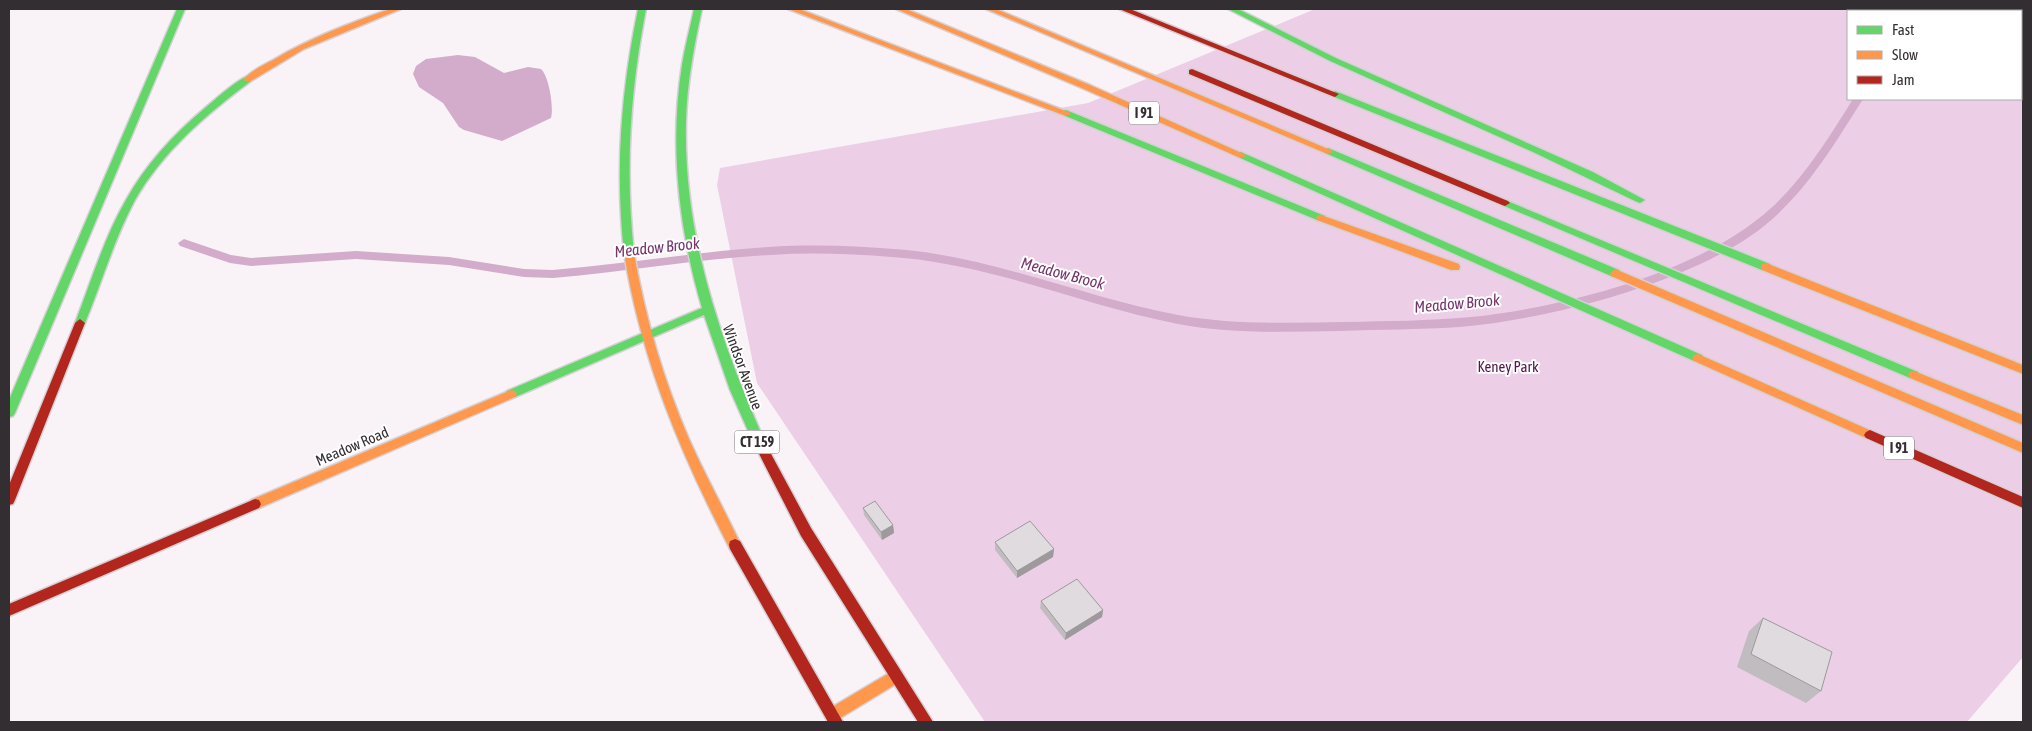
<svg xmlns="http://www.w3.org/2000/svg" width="2032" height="731" viewBox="0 0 2032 731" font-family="'Asap Condensed',sans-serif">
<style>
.green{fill:#edcee7;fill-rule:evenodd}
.water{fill:#d2acca}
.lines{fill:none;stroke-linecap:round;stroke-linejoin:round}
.stream{fill:#d2acca;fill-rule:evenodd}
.fast-casing{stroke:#d4d1d4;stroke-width:3}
.slow-casing{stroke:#d4d1d4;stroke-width:3}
.jam-casing{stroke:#d4d1d4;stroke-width:3}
.fast{fill:#63d668;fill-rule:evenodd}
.slow{fill:#ff974d;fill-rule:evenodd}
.jam{fill:#b3261e;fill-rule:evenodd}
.wall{fill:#c1bcc0}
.shaded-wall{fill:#9d999c}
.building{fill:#e0dbdf;stroke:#9d999c}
.labels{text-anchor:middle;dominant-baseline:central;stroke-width:4;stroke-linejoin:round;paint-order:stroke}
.shield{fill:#fff;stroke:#706d70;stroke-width:1}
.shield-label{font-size:14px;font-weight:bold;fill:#332e32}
.park-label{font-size:15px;fill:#53154b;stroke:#fff}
.street-label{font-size:15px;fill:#332e32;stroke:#fff}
.water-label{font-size:16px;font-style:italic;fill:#75356b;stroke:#fff}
</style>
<rect width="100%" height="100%" fill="#f9f3f8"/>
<path class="green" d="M1315 9H2023V657L1967 722H985L757 383 717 185 720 168 1088 103ZM1848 11H2021V99H1848Z"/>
<path class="water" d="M458 55 475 57 504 73 528 67 541 69C549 76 554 108 551 118L502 141 464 130 459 127 443 103 419 87 413 74 416 66 426 59Z"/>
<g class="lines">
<path class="stream" d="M1918 9H1934L1932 11H1917Z
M1853 99H1863C1832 148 1801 201 1752 235 1680 285 1546 320 1459 327 1419 330 1379 329 1339 331 1285 332 1231 334 1178 324 1085 306 999 267 904 258 860 254 815 252 770 255 698 259 626 272 553 278L524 277 449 265 356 259 251 266 230 263 180 246 178 243 184 239 231 255 251 258 356 251 449 257 524 269 553 270C625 264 696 252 768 247 814 244 861 246 907 250 1001 260 1087 298 1178 315 1233 325 1290 323 1345 322 1387 321 1429 321 1471 317 1560 308 1688 275 1758 219 1799 187 1826 142 1853 99Z"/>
<g class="fast-casing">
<path id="fast" d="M177 9H185L15 413 13 416 9 417V400Z
M638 9H646C630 92 625 169 634 253L629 257 624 253C615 169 621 92 638 9Z
M694 9H702C694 46 687 83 686 121 683 234 720 340 765 442L763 445H755L753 442 730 390 704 315 515 397H507L505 394 507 391 702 308C679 230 669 146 682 65 685 46 690 28 694 9Z
M1228 9H1238L1336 58 1593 172 1645 200 1640 203 1637 202 1535 153 1330 61Z
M248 76 251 77V81C207 114 163 151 135 200 114 239 102 282 85 323L80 327 76 326 75 323C91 282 104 238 126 200 146 164 174 134 205 108 216 99 235 81 248 76Z
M1335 91 1770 264 1771 267 1770 270H1762L1332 96 1331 94Z
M1066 110 1325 216 1326 218 1321 221 1317 220 1063 115V111Z
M1328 148 1619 270 1620 273 1615 277 1611 276 1325 153 1323 151Z
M1241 152 1702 355 1704 358 1702 361H1694L1238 157V153Z
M1505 200 1918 372 1920 375 1918 378H1910L1502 205 1500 203 1502 201Z"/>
</g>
<g class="slow-casing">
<path id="slow" d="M390 9H401L304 49 251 81H245L244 79C251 71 263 65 273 60 310 38 350 23 390 9Z
M788 9H799L1071 113 1069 115H1063Z
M896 9H906L1090 85 1246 155 1244 157H1238L1084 89Z
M986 9H996L1333 151 1331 153H1325Z
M1321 215 1459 264 1460 267 1459 270H1451L1317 220 1316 218 1317 216Z
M629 249 634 253C645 317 663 379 689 439 705 475 724 509 741 545L740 549 735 551 730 549C680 452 642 362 624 253Z
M1766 263 2023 365V374L1762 270 1761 267 1762 264Z
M1615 269 2023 443V453L1611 276 1610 273Z
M1698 354 1874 432 1876 435 1874 438H1866L1694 361 1692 358 1694 355Z
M1914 371 2023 415V425L1910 378 1908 375 1910 372Z
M511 390 515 391 517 394 515 397 259 508 255 509 251 508 249 504 251 500Z
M896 669 901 671 903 676 901 681 837 720 832 722 827 720 825 715 827 710Z"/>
</g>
<g class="jam-casing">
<path id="jam" d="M1119 9H1130L1339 94 1335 97 1332 96Z
M1192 69 1508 201 1510 203 1505 206 1502 205 1189 74V70Z
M80 319 85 323 15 500 13 504 9 505V485L75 323Z
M1870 430 2023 497V508L1866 438 1864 435 1866 432Z
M759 437 763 439 811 528 933 722H918L801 536 753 442 755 439Z
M255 499 259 500 261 504 259 508 9 616V604Z
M735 539 740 541 843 722H828L730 549 729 545 730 541Z"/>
</g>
<use href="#fast" class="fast"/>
<use href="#slow" class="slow"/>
<use href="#jam" class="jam"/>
</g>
<path class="wall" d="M863 508 893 525 894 533 882 540 864 515Z
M995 542 1054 549 1053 557 1017 578 995 550Z
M1041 601 1103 610 1102 617 1065 640 1040 608Z
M1763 618 1821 691 1806 703 1737 667 1749 631Z"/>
<path class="shaded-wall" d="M893 525 894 533 882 540 881 532Z
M1054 549 1053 557 1017 578V571Z
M1103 610 1102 617 1065 640 1066 633Z"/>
<path class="building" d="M875 501 893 525 881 532 863 508Z
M1030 521 1054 549 1017 571 995 542Z
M1077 579 1103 610 1066 633 1041 601Z
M1763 618 1832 652 1821 691 1751 654Z"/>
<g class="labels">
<g class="shield">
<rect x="1129" y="101.5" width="30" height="23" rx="4"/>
<rect x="734.5" y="430.5" width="45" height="23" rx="4"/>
<rect x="1884" y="436.5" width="30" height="23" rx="4"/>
</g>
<g class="shield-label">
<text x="1144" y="113">I 91</text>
<text x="757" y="442">CT 159</text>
<text x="1899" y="448">I 91</text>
</g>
<g class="park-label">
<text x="1508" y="366">Keney Park</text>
</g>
<g class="street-label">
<text transform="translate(743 367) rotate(70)">Windsor Avenue</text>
<text transform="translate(352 446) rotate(-23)">Meadow Road</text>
</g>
<g class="water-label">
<text transform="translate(657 247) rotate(-6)">Meadow Brook</text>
<text transform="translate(1063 273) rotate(15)">Meadow Brook</text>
<text transform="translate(1457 303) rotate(-5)">Meadow Brook</text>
</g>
</g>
<rect width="2032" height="731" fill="none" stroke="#332e32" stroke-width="20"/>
<rect x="1847" y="10" width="175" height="90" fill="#ffffff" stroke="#adabad"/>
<rect x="1857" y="26" width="25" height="8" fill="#63d668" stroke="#adabad"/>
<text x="1892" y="35" font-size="15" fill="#332e32">Fast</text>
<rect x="1857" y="51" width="25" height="8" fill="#ff974d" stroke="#adabad"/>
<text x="1892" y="60" font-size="15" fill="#332e32">Slow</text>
<rect x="1857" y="76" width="25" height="8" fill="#b3261e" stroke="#adabad"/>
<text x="1892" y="85" font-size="15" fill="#332e32">Jam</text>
</svg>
